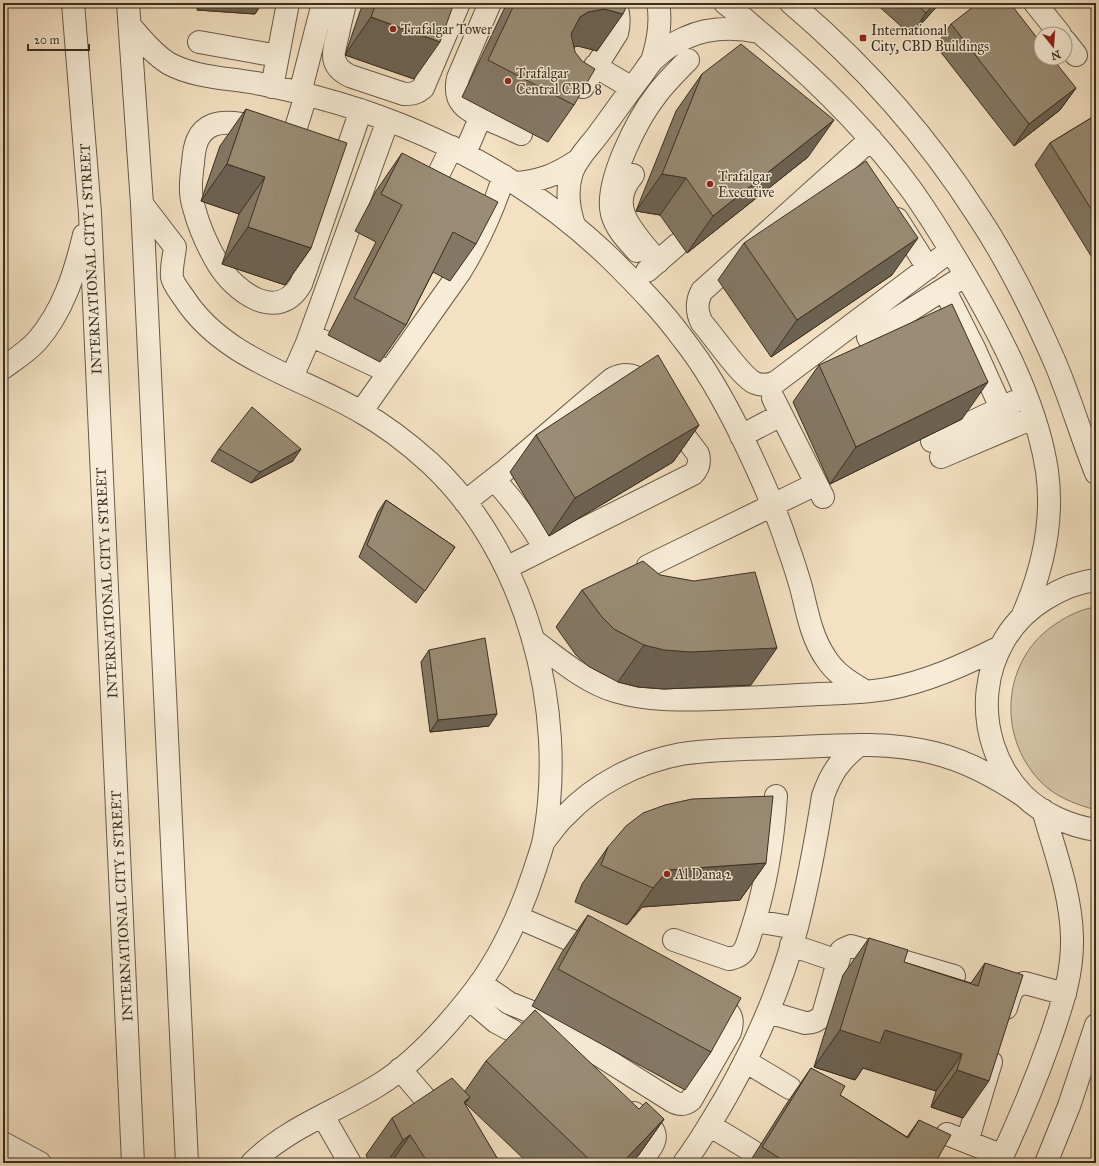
<svg xmlns="http://www.w3.org/2000/svg" width="1099" height="1166" viewBox="0 0 1099 1166" font-family="'IM FELL Great Primer',serif">
<style>
.green{fill:#d4c3a7;stroke:#877964}
.lines{fill:none;stroke-linecap:round;stroke-linejoin:round}
.minor-casing{stroke:#685c49;stroke-width:24}
.minor{stroke:#f7ecd7;stroke-width:22}
.wall{fill:#847865;stroke:#3a2f21}
.shaded-wall{fill:#6c6252;stroke:#3a2f21}
.building{fill:#9a8c75;stroke:#3a2f21}
.poi-dot{fill:#8f2418;stroke:#f7ecd7;stroke-width:1.5}
.labels{text-anchor:middle;dominant-baseline:central;stroke-width:3;stroke-linejoin:round;paint-order:stroke}
.poi-label{font-size:14px;fill:#3a2f21;stroke:#f7ecd7;text-anchor:start}
.street-label{font-size:14px;fill:#3a2f21;stroke:#f7ecd7}
</style>
<rect width="100%" height="100%" fill="#f3e1c2"/>
<filter id="stains"><feTurbulence type="fractalNoise" baseFrequency=".005" numOctaves="4"/><feColorMatrix values="0 0 0 0 .2 0 0 0 0 .09 0 0 0 0 .02 0 0 0 .5 -.17"/></filter>
<radialGradient id="worn" r=".72"><stop offset=".6" stop-color="#630" stop-opacity="0"/><stop offset="1" stop-color="#630" stop-opacity=".3"/></radialGradient>
<path class="green" d="M1096 607V810C1075 804 1055 797 1040 781 996 735 1002 658 1057 623 1069 615 1082 609 1096 607Z"/>
<g class="lines">
<g class="minor-casing">
<path id="minor" d="M73 3 90 213 133 1163
M128 3 142 204 187 1163
M345 3C343 13 340 23 338 34 333 53 329 66 350 76L404 94C413 94 417 93 423 88L459 3
M490 3 458 78C452 105 469 111 490 120 500 125 511 129 521 134
M725 3C738 13 751 25 764 36 820 83 870 133 913 192 936 225 957 260 977 295 1007 348 1038 410 1047 471 1054 521 1042 572 1022 617
M791 3C863 64 927 136 978 216 1008 261 1032 310 1054 360 1070 397 1081 436 1096 473
M1035 3 1060 34
M130 26C142 39 152 53 168 63 194 78 231 78 261 84 295 91 330 100 363 111 457 143 541 191 612 260 637 285 662 310 683 339 707 369 726 404 743 439 760 474 776 510 788 547 793 560 797 574 801 587 807 611 811 636 825 657 835 673 849 682 865 691
M1065 41 1076 55
M199 42 278 56
M652 61C658 42 662 23 658 3
M595 66 632 88
M272 87 288 3
M583 87 617 33C620 22 619 13 615 3
M300 93 323 3
M264 129C249 126 228 119 213 125 197 131 194 147 193 163 191 178 189 193 194 208 199 227 208 247 218 264 235 292 278 324 301 284L361 110
M293 137 306 95
M871 139 702 291C696 302 696 311 702 323 713 335 742 378 755 383 762 386 769 385 776 382L950 251
M465 153 481 116
M633 175C604 208 637 235 658 262
M516 183C540 181 556 175 577 161
M430 191 452 147
M142 204 175 247C174 256 171 268 172 277 173 284 180 292 184 298 224 360 302 377 361 412 386 426 409 444 430 463 527 553 568 711 544 839 542 849 538 859 535 869 520 915 500 960 469 998 443 1031 412 1065 377 1086 335 1112 287 1128 252 1163
M897 219 928 268
M574 225C568 207 566 190 572 172 578 156 591 145 600 132 613 115 625 97 638 80 643 74 647 67 652 61 661 52 673 43 685 38 709 27 734 27 759 32
M637 251C627 240 616 229 612 214 604 183 638 118 657 94 666 82 677 71 688 60
M647 271 678 244
M944 289 974 348 1001 408
M310 335 389 372
M868 337 955 282
M3 368C14 360 27 352 37 341 63 311 75 273 84 235
M292 377 307 343 388 120
M773 398 823 497
M361 412 460 272C479 241 493 210 504 176
M741 436 781 415
M932 441 1014 402
M941 457 1033 418
M494 479C514 501 530 523 545 548
M465 502 502 473 612 379C624 373 635 374 645 384L698 454C700 462 699 468 693 474L506 568
M648 566 816 484
M1096 580C1078 582 1061 589 1045 599 976 641 968 738 1023 795 1042 814 1070 826 1096 830
M533 640C559 659 585 682 615 691 648 701 681 700 715 699 743 698 771 697 799 695 828 693 858 694 887 689 926 682 964 665 1000 647
M544 841C551 833 557 823 565 816 580 800 599 786 618 776 637 766 660 758 681 754 713 749 746 749 778 748 830 746 883 740 934 753 967 761 996 777 1024 796
M517 917 598 952
M755 921 796 928
M674 940 729 959C733 958 738 957 741 954 747 949 749 937 752 929 766 886 773 841 776 796
M791 945 838 961
M480 983 509 1003 529 1011 672 1101C679 1105 685 1105 691 1100L730 1032C737 1011 722 1007 706 1000
M469 999 496 1022 513 1031 539 1049
M1006 1008C1010 996 1011 985 1025 983L1065 994
M768 1012 805 1023C813 1023 818 1021 823 1015L841 951 844 949 851 946 954 976
M745 1061 790 1088
M400 1069 423 1096 485 1163
M634 1113C662 1133 660 1138 639 1163
M323 1116 350 1163
M709 1125 752 1151
M947 1134 1003 1156
M967 1142 991 1062
M3 1143 40 1163
M684 1163C700 1142 713 1119 726 1097 756 1044 781 986 797 927 808 884 816 840 823 796 831 773 840 760 859 745
M999 1163C1018 1123 1035 1082 1050 1040 1062 1005 1073 974 1072 937 1071 894 1055 852 1043 810
M1046 1163 1069 1106 1096 1025"/>
</g>
<use href="#minor" class="minor"/>
</g>
<path class="wall" d="M198 3H262L255 14 197 10Z
M363 3H454L414 79 345 55Z
M507 3H628L597 51 578 46 574 47V105L548 142 462 97Z
M875 3H940L911 35Z
M951 24 1076 88 1060 110 1014 146 936 46Z
M702 74 808 157 687 253 660 215 636 211 676 111Z
M246 109 311 248 285 285 222 264 239 214 201 201 220 146Z
M1096 115V264L1035 165 1050 143Z
M402 153 476 244 450 281 433 272 406 325 380 362 328 335 376 242 355 231 376 191Z
M744 243 892 275 771 357 718 280Z
M819 365 962 419 830 484 793 402Z
M699 425 673 462 549 536 510 472 536 435Z
M219 449 293 461 251 483 211 461Z
M386 500 455 547 416 603 359 557 378 512Z
M582 590 751 685 664 689 638 687 618 682 588 666 576 655 556 627Z
M429 650 489 726 430 732 421 662Z
M608 847 766 863 740 900 642 907 627 925 575 902 582 884Z
M588 915 711 1052 685 1090 532 1006 562 952Z
M869 938 904 962 971 983 985 963 963 1118 931 1107 936 1091 863 1068 855 1080 814 1067 843 975Z
M486 1061 639 1109 664 1119 638 1156 631 1163H528L466 1104 465 1105 500 1163H370L366 1155 392 1118 465 1091Z
M811 1068 840 1095 907 1137 919 1120 935 1163H749L785 1106Z"/>
<path class="shaded-wall" d="M202 3H262L255 14 197 10Z
M935 3H940L911 35 926 13Z
M604 9 623 14 597 51 578 46 562 49 580 17 588 12Z
M371 17 440 42 414 79 345 55Z
M1076 88 1060 110 1014 146 1029 124Z
M834 120 808 157 687 253 713 216Z
M227 164 265 177 239 214 201 201Z
M662 174 686 178 660 215 636 211Z
M248 227 311 248 285 285 222 264Z
M918 238 892 275 771 357 797 320Z
M988 382 962 419 830 484 856 447Z
M699 425 673 462 549 536 575 498Z
M301 449 293 461 251 483 260 472Z
M644 645 777 648 751 685 664 689 638 687 618 682Z
M497 714 489 726 430 732 438 720Z
M766 863 740 900 642 907 627 925 653 888 668 870Z
M840 1030H885L962 1054 936 1091 863 1068 855 1080 814 1067Z
M957 1070 989 1081 963 1118 931 1107Z
M470 1097 444 1134 464 1102Z
M664 1119 638 1156 631 1163H622Z
M410 1135 391 1163H386L403 1140Z"/>
<path class="building" d="M376 3H454L440 42 371 17Z
M515 3H628L623 14 604 9 588 12 580 17 571 34 575 52 582 61 595 69 574 105 488 60Z
M915 3H935L926 13Z
M978 3H1010L1041 43V58H1052L1076 88 1029 124 951 24Z
M741 44 834 120 713 216 686 178 662 174 702 74Z
M246 109 347 143 311 248 248 227 265 177 227 164Z
M1096 115V217L1050 143Z
M402 153 498 202 476 244 453 232 406 325 354 298 402 205 381 194Z
M866 161 918 238 797 320 744 243Z
M952 304 988 382 856 447 819 365Z
M658 355 699 425 575 498 536 435Z
M252 407 301 449 260 472 219 449Z
M386 500 455 547 425 591 367 545Z
M643 561 660 575 694 581 755 572 777 648 690 652 664 650 644 645 614 629 602 617 582 590Z
M485 638 497 714 438 720 429 650Z
M773 796 766 863 668 870 653 888 601 865 608 847 626 826 643 813 665 805 692 799Z
M588 915 741 998 711 1052 558 969Z
M869 938 908 950 904 962 978 986 985 963 1023 975 989 1081 957 1070 962 1054 885 1030 880 1043 840 1030Z
M535 1010 639 1109 646 1102 664 1119 622 1163H593L486 1061Z
M811 1068 845 1086 840 1095 908 1138 919 1120 951 1135 935 1163H805L803 1162V1163H787L762 1147Z
M452 1078 470 1097 464 1102 500 1163H428L410 1135 403 1140 392 1118Z"/>
<g class="poi-dot">
<circle cx="393" cy="29" r="4"/>
<rect x="859" y="34" width="8" height="8" rx="2"/>
<circle cx="508" cy="81" r="4"/>
<circle cx="710" cy="184" r="4"/>
<circle cx="667" cy="874" r="4"/>
</g>
<g class="labels">
<g class="poi-label">
<text x="401" y="29">Trafalgar Tower</text>
<text x="871" y="30">International<tspan x="871" dy="16">City, CBD Buildings</tspan></text>
<text x="516" y="73">Trafalgar<tspan x="516" dy="16">Central CBD 8</tspan></text>
<text x="718" y="176">Trafalgar<tspan x="718" dy="16">Executive</tspan></text>
<text x="675" y="874">Al Dana 2</text>
</g>
<g class="street-label">
<text transform="translate(91 259) rotate(-93)">INTERNATIONAL CITY 1 STREET</text>
<text transform="translate(107 583) rotate(-93)">INTERNATIONAL CITY 1 STREET</text>
<text transform="translate(122 906) rotate(-93)">INTERNATIONAL CITY 1 STREET</text>
</g>
</g>
<rect width="1099" height="1166" fill="none" stroke="#f3e1c2" stroke-width="16"/>
<rect x="4" y="4" width="1091" height="1158" fill="none" stroke="#3a2f21" stroke-width="2"/>
<rect x="8" y="8" width="1083" height="1150" fill="none" stroke="#3a2f21"/>
<g transform="translate(1053 46) rotate(163)"><circle r="19" fill="#f7ecd7" stroke="#aba08e"/>
<path d="M0-3L7 15L0 10L-7 15Z" fill="#8f2418"/>
<text y="-6" font-size="11" font-weight="bold" text-anchor="middle" fill="#3a2f21">N</text>
</g>
<path d="M28 44v6h61v-6" fill="none" stroke="#3a2f21" stroke-width="2"/>
<text x="34" y="44" font-size="12" fill="#3a2f21" stroke="#f7ecd7" stroke-width="3" paint-order="stroke">20 m</text>
<rect width="100%" height="100%" filter="url(#stains)"/>
<rect width="100%" height="100%" fill="url(#worn)"/>
</svg>
